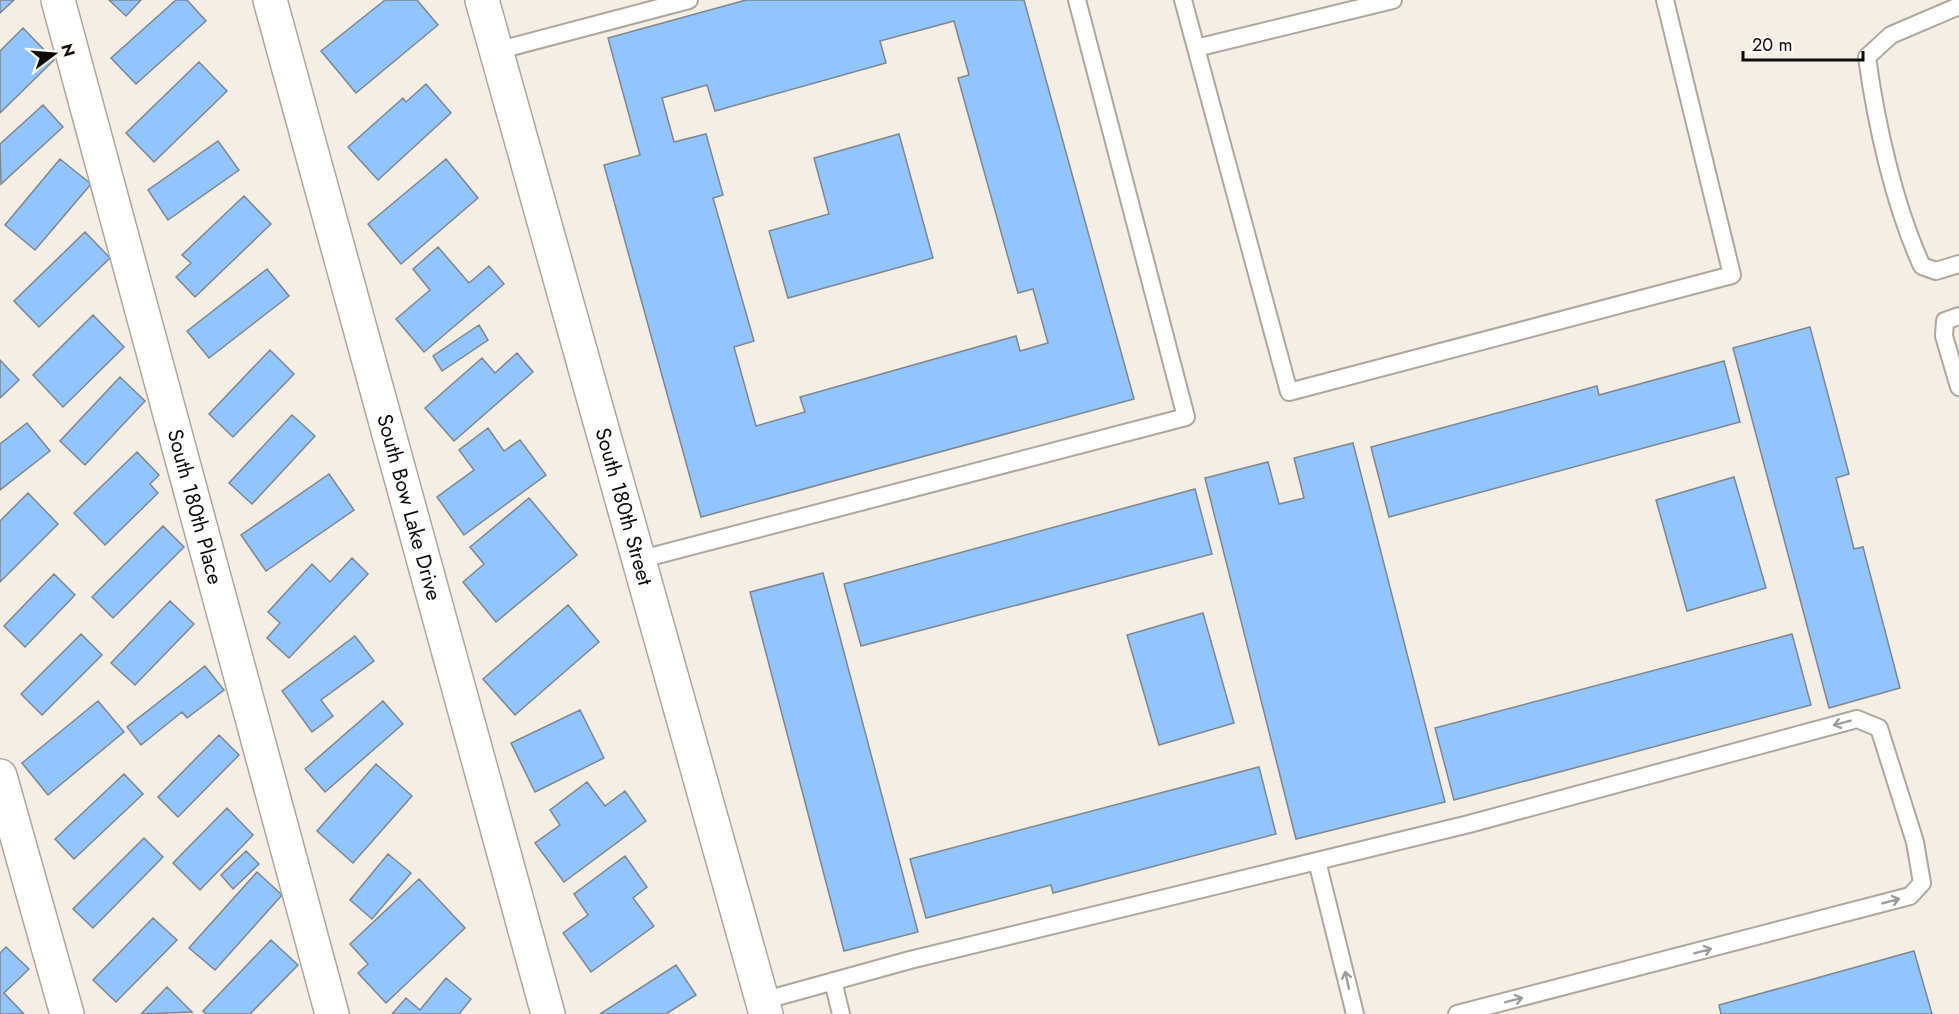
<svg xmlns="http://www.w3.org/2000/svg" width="1959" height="1014" viewBox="0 0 1959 1014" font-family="Jost,sans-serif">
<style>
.building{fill:#92c4ff;stroke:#7e868e;stroke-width:1.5;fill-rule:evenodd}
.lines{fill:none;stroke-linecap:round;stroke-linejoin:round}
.service-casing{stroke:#ada79d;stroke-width:20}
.minor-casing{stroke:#ada79d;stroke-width:36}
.service{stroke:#fff;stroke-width:16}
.minor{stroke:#fff;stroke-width:33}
.oneway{stroke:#9e9d9c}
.labels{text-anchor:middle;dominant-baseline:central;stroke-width:6;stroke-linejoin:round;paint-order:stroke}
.street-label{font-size:21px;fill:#0d0b08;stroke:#fffcf8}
</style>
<rect width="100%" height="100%" fill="#f5eee4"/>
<path class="building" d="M0 0H14L0 13Z
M109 0H141L126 16Z
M176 0H187L206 21 136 84 111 58Z
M385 0H417L438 25 356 93 321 51Z
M746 0H1024L1134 399 701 517 604 165 640 155 608 38ZM954 21 969 75 958 78 1018 293 1033 289 1048 343 1020 351 1016 336 800 397 805 412 756 426 734 347 754 341 713 198 723 195 706 134 674 142 662 98 707 85 715 111 886 63 880 41Z
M23 28 54 60 0 113V51Z
M199 62 227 91 154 162 126 133Z
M426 84 451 113 378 180 348 147 403 98 406 102Z
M43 105 63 127 1 184 0 144Z
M899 134 933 258 788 298 769 231 829 214 814 158Z
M218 141 239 170 168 220 148 190Z
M60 159 91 184 35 250 5 225Z
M446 159 478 198 401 264 368 224Z
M244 196 271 224 195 297 176 277 191 263 182 255Z
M85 232 110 258 39 327 14 301Z
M438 247 469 283 489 266 504 284 424 352 396 319 430 290 413 269Z
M267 269 289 296 209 358 187 331Z
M93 315 124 347 63 407 33 375Z
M479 325 488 340 442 371 433 356Z
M1810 327 1849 474 1836 478 1854 549 1863 547 1900 688 1829 708 1733 348Z
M270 350 294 374 233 437 209 414Z
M517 353 533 372 454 441 425 408 482 358 495 373Z
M0 360 19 380 0 398Z
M1724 361 1740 422 1389 517 1371 447 1597 386 1599 395Z
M120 377 145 401 85 465 60 441Z
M292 415 315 436 252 504 229 483Z
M27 423 50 451 0 490V444Z
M488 428 504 451 520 440 546 475 464 535 437 497 474 470 459 450Z
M1353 443 1445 802 1296 839 1205 478 1268 462 1279 504 1304 498 1294 458Z
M137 452 159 475 150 484 158 493 105 545 74 513Z
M329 474 354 510 266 571 241 535Z
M1734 477 1766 588 1687 611 1656 500Z
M1195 489 1212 554 861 646 844 584Z
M28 493 58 524 0 582V521Z
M529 498 577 555 496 622 463 582 484 564 470 547Z
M163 526 184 547 113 618 92 597Z
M352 558 368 574 289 658 267 638 280 623 268 612 312 564 330 582Z
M823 573 918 932 844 951 750 592Z
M54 574 75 595 25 647 4 626Z
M170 601 194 624 135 685 111 663Z
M568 605 599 642 515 715 483 679Z
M1203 613 1234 723 1159 745 1127 635Z
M81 634 102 655 42 715 21 694Z
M1792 634 1811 705 1454 800 1435 728Z
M355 636 374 661 321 700 333 716 312 732 282 691Z
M205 666 224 690 187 718 182 712 141 745 127 727Z
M98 701 124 732 48 795 22 763Z
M383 701 403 724 325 792 305 769Z
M580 710 604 758 535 792 511 743Z
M219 735 239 755 178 817 158 797Z
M376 764 412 796 353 863 317 831Z
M1259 767 1276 834 1053 893 1051 885 926 918 910 859Z
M124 774 143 794 74 859 55 839Z
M587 782 605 806 625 791 646 821 564 882 535 843 560 825 550 810Z
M227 808 253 835 200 890 173 863Z
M144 838 163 857 93 928 73 909Z
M246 851 259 864 233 889 221 875Z
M388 854 411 873 372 919 350 900Z
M625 856 647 887 633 898 654 926 591 972 563 933 588 915 574 894Z
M257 872 282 895 215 970 189 948Z
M419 879 465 928 386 1003 358 973 368 964 350 944Z
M153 918 177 940 116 1002 93 980Z
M271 940 298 965 250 1014H206L203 1011Z
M6 947 29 969 4 993 24 1014H0V953Z
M1914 951 1932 1014H1721L1719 1005Z
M676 965 696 995 666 1014H600Z
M446 978 471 999 459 1014H392L406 998 420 1010Z
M167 987 192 1012 141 1014Z"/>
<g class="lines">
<g class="service-casing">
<path id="service" d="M1183 0 1289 392 1732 275 1665 0
M1959 6 1891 35 1867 57C1876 123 1894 205 1922 266L1936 271 1959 264
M1196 48 1393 0
M496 51 689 0
M1959 316 1945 321 1944 336 1959 387
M638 560 1186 417 1077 0
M1317 861 1355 1014
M833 981 841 1014
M762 1001 910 960 1469 824 1857 719 1879 728 1915 842 1922 883 1910 896 1457 1014"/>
</g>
<g class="minor-casing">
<g id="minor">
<path id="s1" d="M58 0 332 1014"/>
<path id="s2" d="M270 0 548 1014"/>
<path id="s3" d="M482 0 766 1014"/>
<path d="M0 776 67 1014"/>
</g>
</g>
<use href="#service" class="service"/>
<use href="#minor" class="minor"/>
</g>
<defs><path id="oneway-shaft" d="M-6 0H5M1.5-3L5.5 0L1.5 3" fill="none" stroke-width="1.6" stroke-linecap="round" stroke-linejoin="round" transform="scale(1.5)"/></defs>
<g class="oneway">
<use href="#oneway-shaft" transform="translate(1842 723) rotate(165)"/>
<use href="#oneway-shaft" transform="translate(1891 901) rotate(-15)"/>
<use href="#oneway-shaft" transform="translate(1703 951) rotate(-15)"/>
<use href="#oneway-shaft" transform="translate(1347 980) rotate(-103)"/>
<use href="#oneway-shaft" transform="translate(1514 1000) rotate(-14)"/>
</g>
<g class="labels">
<g class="street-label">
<text stroke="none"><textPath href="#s1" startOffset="525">South 180th Place</textPath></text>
<text stroke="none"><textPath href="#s2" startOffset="526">South Bow Lake Drive</textPath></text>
<text stroke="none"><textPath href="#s3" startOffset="526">South 180th Street</textPath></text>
</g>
</g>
<g transform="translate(54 54) rotate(74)" stroke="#fffcf8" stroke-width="4.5" paint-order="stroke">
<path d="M0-4.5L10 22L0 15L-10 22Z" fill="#0d0b08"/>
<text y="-9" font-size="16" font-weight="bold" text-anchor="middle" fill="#0d0b08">N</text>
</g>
<path d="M1743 51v9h120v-9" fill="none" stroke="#0d0b08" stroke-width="3"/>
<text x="1752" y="51" font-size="18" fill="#0d0b08" stroke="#fffcf8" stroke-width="4.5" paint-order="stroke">20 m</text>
</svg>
